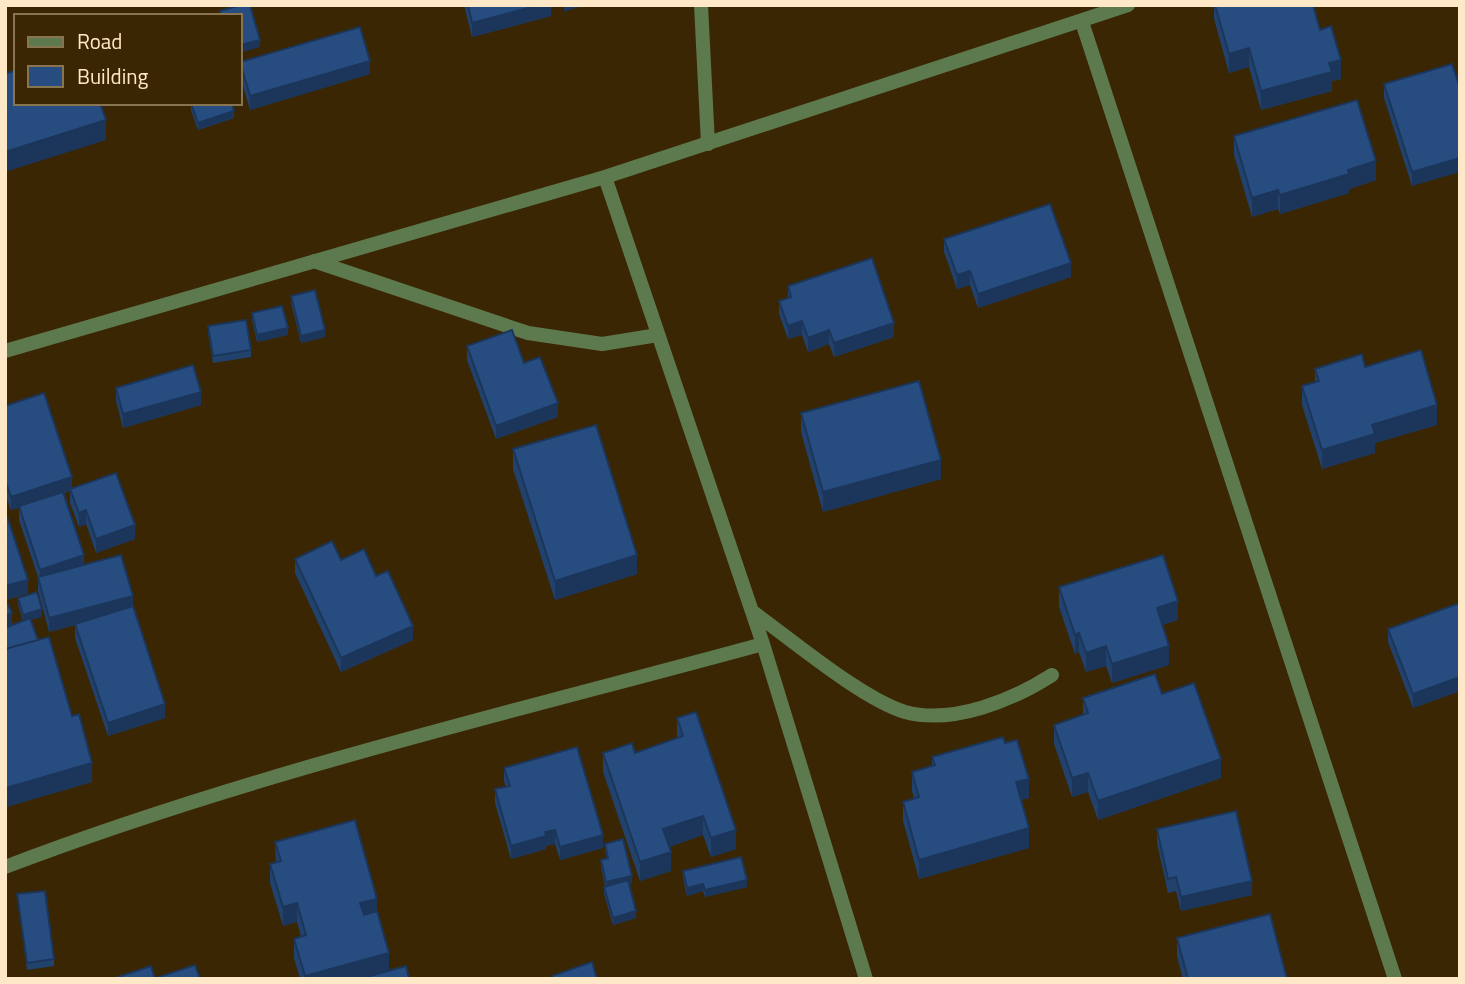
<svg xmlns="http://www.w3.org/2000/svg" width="1465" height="984" viewBox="0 0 1465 984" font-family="'Titillium Web',sans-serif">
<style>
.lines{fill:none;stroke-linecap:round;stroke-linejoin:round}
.service{stroke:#5d7a4f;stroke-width:14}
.minor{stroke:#5d7a4f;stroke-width:14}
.wall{fill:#22426e}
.shaded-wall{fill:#1b365a}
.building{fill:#274d80;stroke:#1b365a;stroke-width:2}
</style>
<rect width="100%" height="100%" fill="#3b2603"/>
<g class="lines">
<path class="service" d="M701 5 708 144"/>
<path class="minor" d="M1082 22 1395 979
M605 177 763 644 866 979
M314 261 528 333 602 344 658 335
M5 351 605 177 1128 5
M753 612C792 640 862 699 905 712 953 725 1013 700 1052 675
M5 867C251 773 510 713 763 644"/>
</g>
<path class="wall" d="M464 5H551V16L472 37Z
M1214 5H1313L1320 30 1341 79 1332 81V91L1261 110 1249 67 1229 73 1214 19Z
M240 62 370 74 250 110 240 76Z
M1452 64 1412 186 1384 98V84Z
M191 103 234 118 198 130 191 110Z
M1234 136 1376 180 1349 189V193L1280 214 1278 209 1252 217 1234 155Z
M944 239 1071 277 978 308 970 285 957 289 944 252Z
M788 286 894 337 834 357 829 344 808 352 802 335 788 339 779 314V301L788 298Z
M291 296 325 337 301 343 291 303Z
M252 313 288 335 257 342 252 320Z
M208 326 251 350V357L213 363 208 333Z
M467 346 524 363 558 417 496 439 467 360Z
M1365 367 1437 425 1375 443V453L1322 469 1302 405V386L1315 382V369Z
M116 388 201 405 123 428 116 401Z
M5 406 72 489 135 539 96 553 86 524 79 527 70 503V491L64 493 84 564 133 606 165 718 108 736 75 638V625L49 632 38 590V577L19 520V508L11 510 5 494Z
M801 413 941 479 823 512 801 432Z
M513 449 637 574 555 600 513 469Z
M5 510 28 593 7 600 12 625 23 621 18 605V598L42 617 30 620 72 716 92 782 6 807Z
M295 559 341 560 376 576 413 640 341 672 295 573Z
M1059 587 1178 620 1162 625 1169 665 1112 683 1106 666 1086 672 1079 652 1075 654 1059 607Z
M1460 603V691L1413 708 1388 642V629Z
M1162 694 1221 778 1098 820 1088 792 1072 797 1054 744V725L1083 714V698Z
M677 718 736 849 711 857 703 835 669 847 671 871 640 881 603 772V753H635L677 738Z
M1005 743 1029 798 1021 800 1029 848 919 879 903 821V802L914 799 912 791V772L932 766V757Z
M504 768 603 848 560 860 555 844 546 846V849L511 859 495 803V789L506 787 504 781Z
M1157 829 1252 895 1181 911 1176 891 1168 893 1157 843Z
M275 842 377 911 389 971 409 979H300L294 958V939L301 937 297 922 283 926 270 883V864L276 862Z
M605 844 632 883 629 884 636 918 613 925 604 894V887L605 886 601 867V860L607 858 605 851Z
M683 871 747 887 705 897 703 891 687 896 683 878Z
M17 894 54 959V966L27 970Z
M1177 938 1287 979H1183L1177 957Z"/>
<path class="shaded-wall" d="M539 5H551V16L472 37V23Z
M564 5H585L564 12Z
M260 40V47L240 53V45Z
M1249 48V67L1229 73V54Z
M1341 60V79L1332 81V91L1261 110V91L1329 63Z
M370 61V74L250 110V96Z
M234 111V118L198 130V123Z
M106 120V140L5 172V152Z
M1460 158V172L1412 186V172Z
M1376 161V180L1349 189V193L1280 214V195L1348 170Z
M1278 190V209L1252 217V198Z
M1071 263V277L978 308V294Z
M970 271V285L957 289V275Z
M802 321V335L788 339V326Z
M894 323V337L834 357V343Z
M288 328V335L257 342V335Z
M325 330V337L301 343V336Z
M829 330V344L808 352V338Z
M201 392V405L123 428V414Z
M558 403V417L496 439V426Z
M1437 405V425L1375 443V453L1322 469V450L1372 425Z
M941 460V479L823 512V492Z
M72 477V490L11 510V497Z
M86 510V524L79 527V513Z
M135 525V539L96 553V539Z
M84 555V569L40 583V570Z
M637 555V574L555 600V581Z
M28 580V593L5 600V586Z
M133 596V610L49 632V618Z
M1178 601V620L1157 627V608Z
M42 609V617L23 622V615Z
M12 613V627L5 629V616Z
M413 626V640L341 672V658Z
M1079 633V652L1075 654V635Z
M1106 646V666L1086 672V653Z
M1169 646V665L1112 683V664Z
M1460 677V691L1413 708V694Z
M165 704V718L108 736V723Z
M1221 759V778L1098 820V801Z
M92 763V782L6 807V788Z
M1088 773V792L1072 797V778Z
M1029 779V798L1016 801V782Z
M703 816V835L663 849V829Z
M1029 828V848L919 879V860Z
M555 830V844L546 846V849L511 859V846L545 832Z
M736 830V849L711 857V838Z
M603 835V848L560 860V847Z
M671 852V871L640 881V862Z
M632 876V883L606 889V882Z
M747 880V887L705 897V890Z
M1252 881V895L1181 911V897Z
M703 884V891L687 896V888Z
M377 899V918L360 922V903Z
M297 903V922L283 926V907Z
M636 911V918L613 925V918Z
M389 953V973L366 979H305V976Z"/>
<path class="building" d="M241 5H250L260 40 240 45V16H221L220 11Z
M468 5H539L472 23Z
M1215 5H1313L1320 30 1331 26 1341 60 1329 63 1332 72 1261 91 1249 48 1229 54Z
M360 27 370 61 250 96 240 62Z
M1452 64 1460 88V158L1412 172 1384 84Z
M16 70V103H100L106 120 5 152V74Z
M1357 100 1376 161 1348 170 1349 174 1280 195 1278 190 1252 198 1234 136Z
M191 103H232L234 111 198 123Z
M1050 204 1071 263 978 294 970 271 957 275 944 239Z
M872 258 894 323 834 343 829 330 808 338 802 321 788 326 779 301 791 297 788 286Z
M315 290 325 330 301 336 291 296Z
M282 306 288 328 257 335 252 313Z
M246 320 251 350 213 356 208 326Z
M512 330 524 363 540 357 558 403 496 426 467 346Z
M1421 350 1437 405 1372 425 1375 434 1322 450 1302 386 1319 381 1315 369 1362 354 1365 367Z
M193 365 201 392 123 414 116 388Z
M919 381 941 460 823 492 801 413Z
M44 393 72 477 11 497 5 480V406Z
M596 425 637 555 555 581 513 449Z
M116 473 135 525 96 539 86 510 79 513 70 489Z
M63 492 84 555 40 570 19 506Z
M5 510 28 580 5 586Z
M332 541 341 560 364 549 376 576 388 571 413 626 341 658 295 559Z
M121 555 133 596 49 618 38 577Z
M1163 555 1178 601 1157 608 1169 646 1112 664 1106 646 1086 653 1079 633 1075 635 1059 587Z
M37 592 42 609 23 615 18 598Z
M5 598 12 613 5 616Z
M1460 603V677L1413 694 1388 629Z
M133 606 165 704 108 723 75 624Z
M30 618 38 640 5 649V628Z
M49 637 72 716 79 714 92 763 6 788 5 649Z
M1155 674 1162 694 1194 683 1221 759 1098 801 1088 773 1072 778 1054 725 1088 713 1083 698Z
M696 712 736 830 711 838 703 816 663 829 671 852 640 862 603 753 632 743 635 753 683 736 677 718Z
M1003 737 1005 743 1017 740 1029 779 1016 782 1029 828 919 860 903 802 919 797 912 772 935 765 932 757Z
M577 747 603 835 560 847 555 830 545 832 546 836 511 846 495 789 510 786 504 768Z
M1236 811 1252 881 1181 897 1176 877 1168 879 1157 829Z
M355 820 377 899 360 903 364 915 377 911 389 953 305 976 294 939 306 935 297 903 283 907 270 864 281 861 275 842Z
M623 839 632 876 606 882 601 860 608 858 605 844Z
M741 857 747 880 705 890 703 884 687 888 683 871Z
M628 880 636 911 613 918 604 887Z
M45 891 54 959 27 963 17 894Z
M1270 914 1287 979H1188L1177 938Z
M592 962 597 979H553L552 976Z
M195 965 200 979H160L159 977Z
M151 966 155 979H112Z
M406 966 409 979H359Z"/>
<rect width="1465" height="984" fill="none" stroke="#fee8c8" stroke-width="14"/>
<rect x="14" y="14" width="228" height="91" fill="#3b2603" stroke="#897452" stroke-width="2"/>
<rect x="28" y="37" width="35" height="10" fill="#5d7a4f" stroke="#897452" stroke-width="2"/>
<text x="77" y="49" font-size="21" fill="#fee8c8">Road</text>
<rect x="28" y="66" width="35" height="21" fill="#274d80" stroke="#897452" stroke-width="2"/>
<text x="77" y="84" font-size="21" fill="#fee8c8">Building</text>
</svg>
